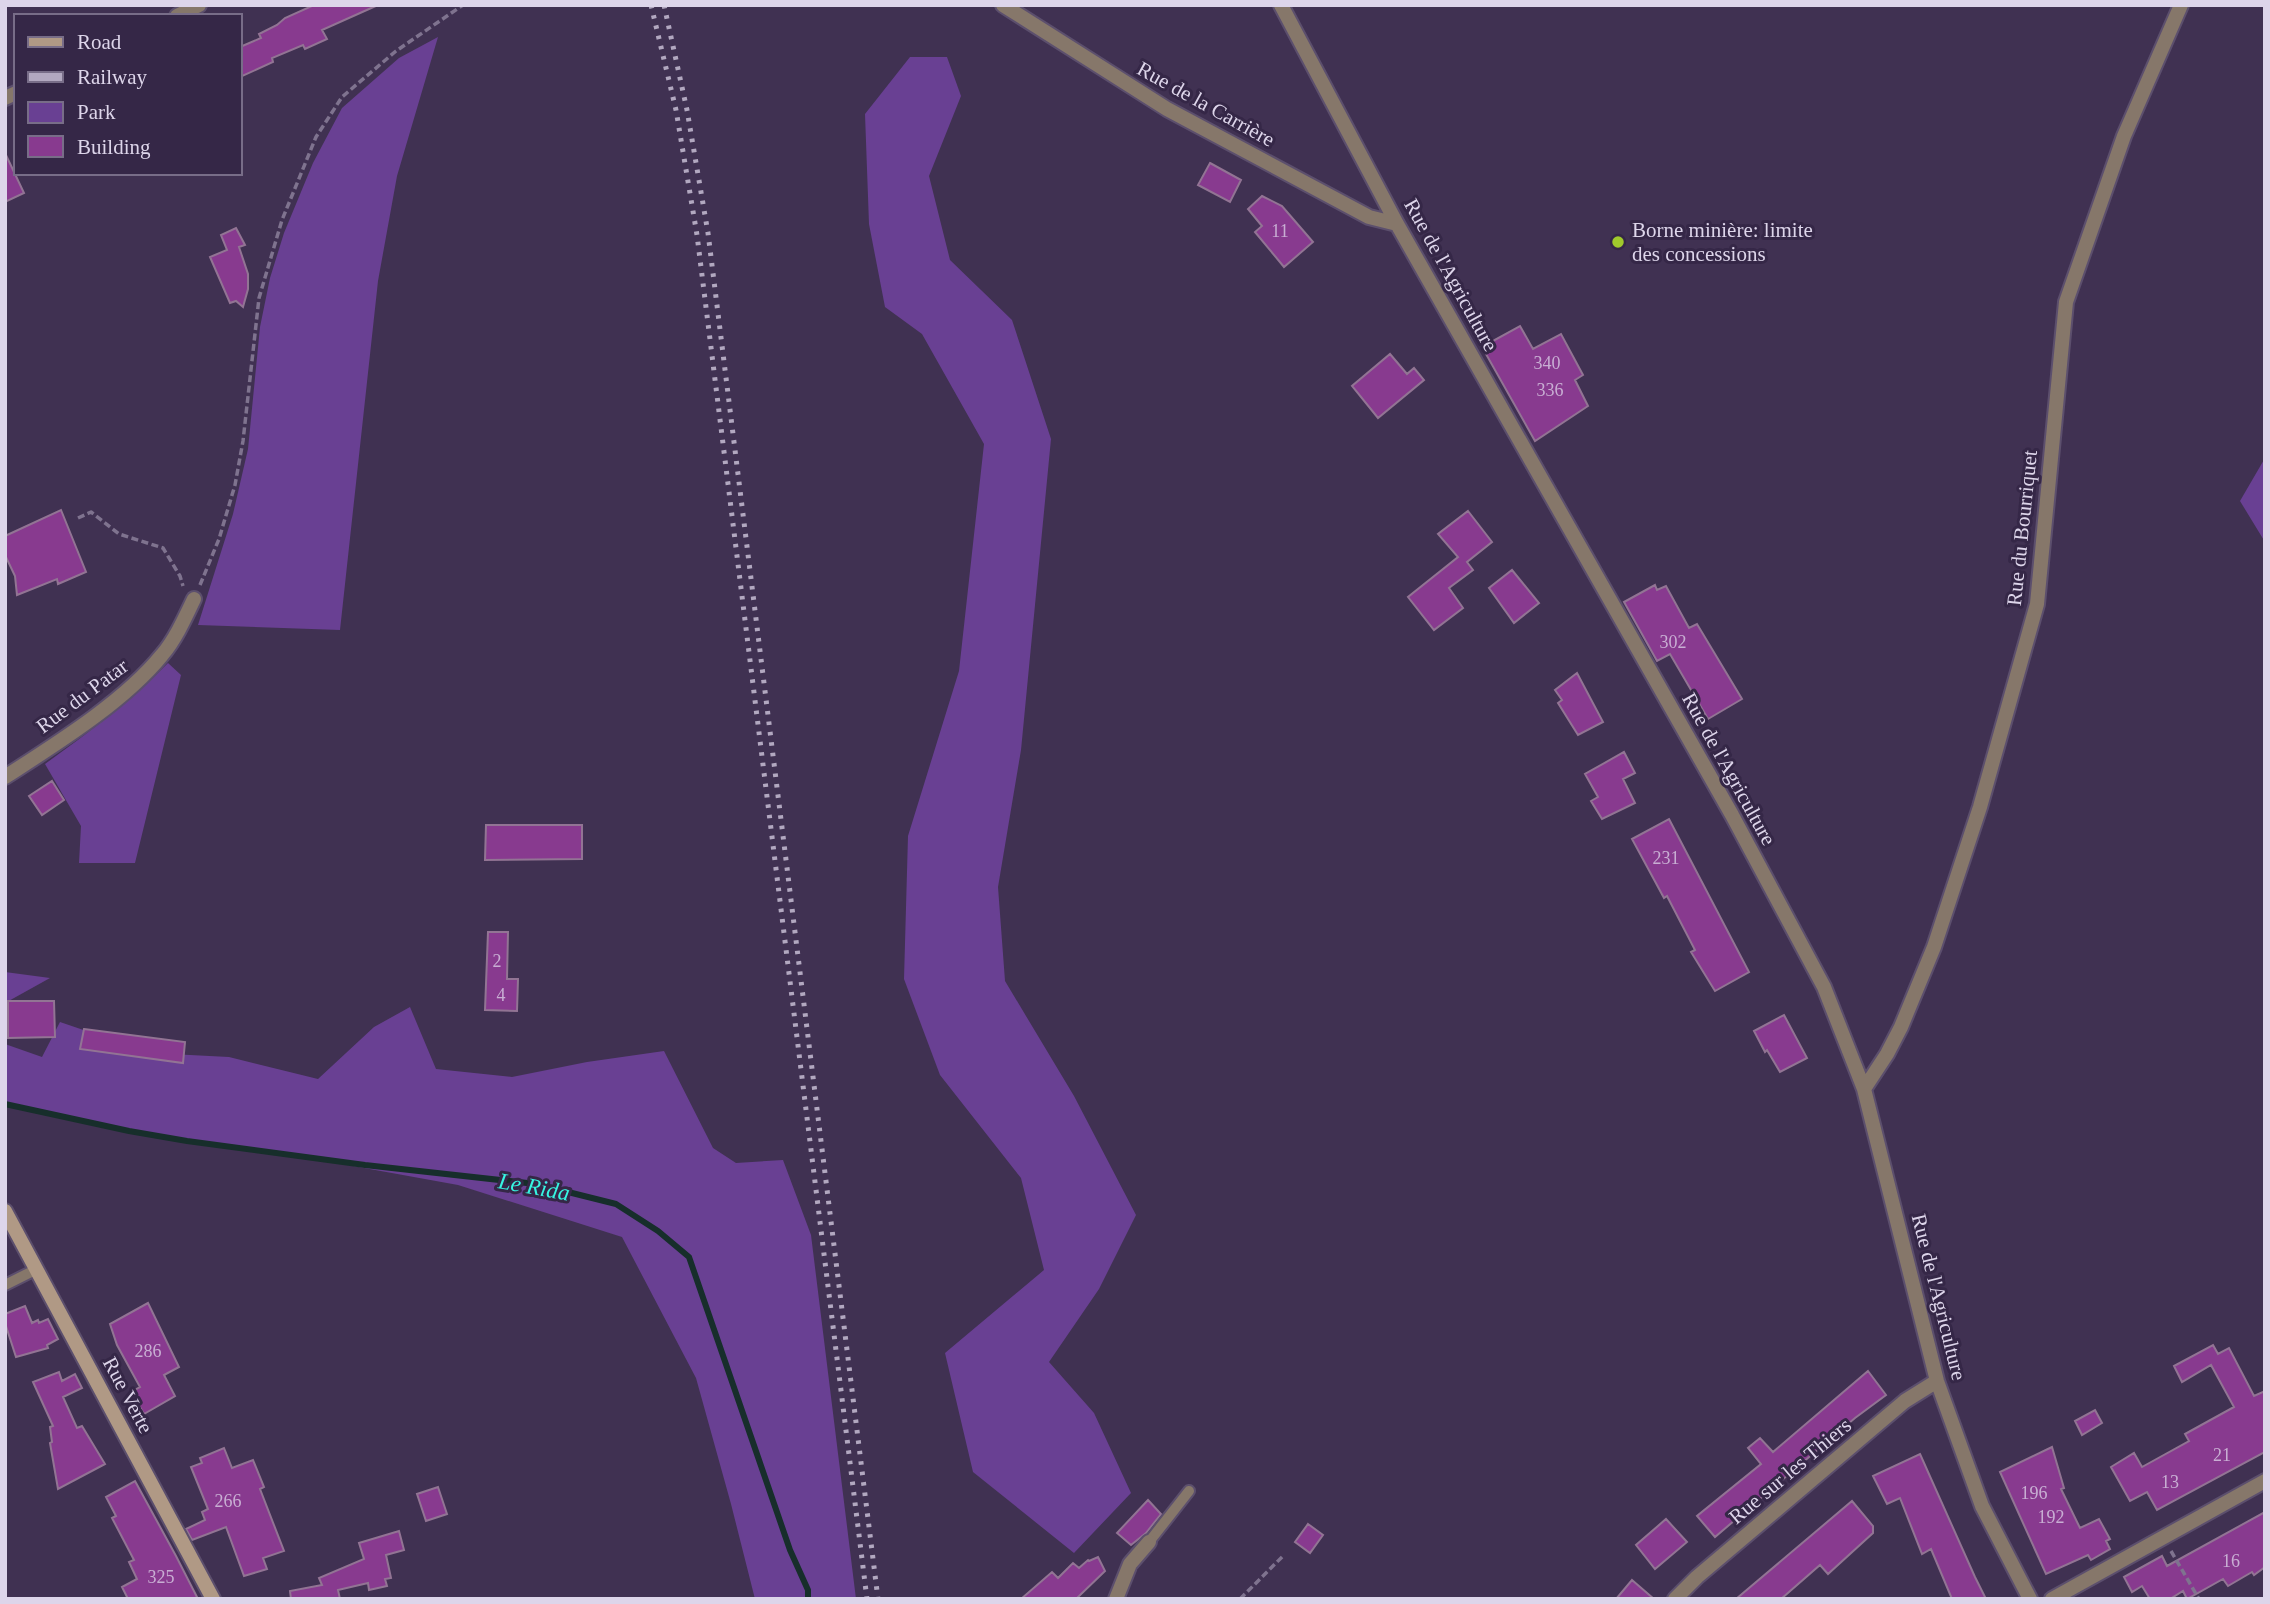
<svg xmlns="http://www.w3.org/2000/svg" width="2270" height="1604" viewBox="0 0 2270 1604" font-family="Georgia,serif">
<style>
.green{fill:#694093}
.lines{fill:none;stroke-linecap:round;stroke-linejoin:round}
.stream{stroke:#172e2b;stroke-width:6}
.building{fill:#883a8f;stroke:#927494;stroke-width:2}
.lane-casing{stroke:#5c4f6d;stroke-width:14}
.street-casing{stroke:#5c4f6d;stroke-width:18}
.secondary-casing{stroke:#5c4f6d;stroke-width:18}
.path{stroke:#7f738f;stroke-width:3.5;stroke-dasharray:7 3.5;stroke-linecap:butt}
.lane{stroke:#86776a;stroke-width:10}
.street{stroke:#86776a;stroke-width:14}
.secondary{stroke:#b09985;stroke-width:14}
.rail{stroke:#b2a8c0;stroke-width:5;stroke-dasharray:3.5 7;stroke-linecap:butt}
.poi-dot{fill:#a0c92c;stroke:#352747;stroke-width:2.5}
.labels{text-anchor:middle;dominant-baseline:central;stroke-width:6;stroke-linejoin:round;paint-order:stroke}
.number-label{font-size:18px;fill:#c8aed3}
.street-label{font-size:21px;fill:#ddd5ea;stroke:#352747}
.poi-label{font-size:21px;fill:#ddd5ea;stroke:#352747;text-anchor:start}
.water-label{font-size:23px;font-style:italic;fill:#37f6e2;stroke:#352747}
</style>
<rect width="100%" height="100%" fill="#403152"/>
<path class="green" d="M438 37 397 176 378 281 340 630 198 625 233 514 248 449 260 327 270 278 284 233 313 163 342 108 399 58Z
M910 57H947L961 96 929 176 950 260 1012 320 1051 439 1021 750 998 887 1005 981 1074 1096 1136 1215 1099 1289 1049 1362 1094 1413 1131 1493 1074 1553 973 1472 945 1353 1044 1270 1021 1178 940 1075 904 979 908 836 959 671 984 444 922 334 885 307 869 224 865 114Z
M2265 458V542L2240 501Z
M168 663 181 675 135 863H79L81 826 45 764C89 732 130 702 168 663Z
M5 972 50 978 5 1003Z
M410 1007 436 1069 512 1077 587 1062 664 1051 713 1148 736 1163 783 1160 811 1235 856 1599H755L731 1504 696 1378 622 1237 458 1185 298 1156 129 1131 5 1104V1044L42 1057 60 1022 151 1053 229 1057 318 1079 374 1027Z"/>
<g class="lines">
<path class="stream" d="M5 1104 129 1131 187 1141 365 1165 536 1184 616 1204 658 1231 689 1257 790 1550 808 1590V1599"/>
</g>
<path class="building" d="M314 5H378L322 30 327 39 305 49 303 45 272 58 273 62 240 77V47L261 38 259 34 277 25 285 18Z
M5 153 24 193 5 202Z
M1210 163 1241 180 1230 202 1198 185Z
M1262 196 1282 206 1313 242 1284 267 1255 232 1262 226 1248 209Z
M236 228 245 245 239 247 248 274V289L243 307 236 301 230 303 210 257 227 250 221 235Z
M1520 326 1533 349 1561 334 1583 375 1575 380 1588 406 1535 441 1482 347Z
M1390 354 1407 374 1414 368 1424 380 1378 418 1352 386Z
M61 510 86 572 58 584 57 579 17 595 15 576 5 555V536Z
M1468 511 1492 542 1467 562 1473 570 1449 588 1463 608 1434 630 1408 597 1458 557 1438 534Z
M1512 570 1539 603 1514 623 1489 588Z
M1655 585 1657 590 1666 586 1689 628 1697 624 1742 699 1708 719 1670 654 1657 661 1624 602Z
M1577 673 1603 722 1578 735 1558 703 1562 700 1555 690Z
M1624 752 1635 773 1623 779 1635 803 1602 819 1591 801 1598 797 1585 774Z
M52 781 64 800 42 815 29 796Z
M1669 819 1749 972 1715 991 1691 952 1695 950 1667 896 1664 898 1632 839Z
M486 825H582V859L485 860Z
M488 932H508L507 979H518L517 1011 485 1010Z
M8 1001H54L55 1037 8 1038Z
M1784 1015 1807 1058 1780 1072 1767 1050 1765 1052 1754 1031Z
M84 1029 185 1042 183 1063 80 1049Z
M148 1303 179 1367 164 1375 175 1396 144 1414 131 1392 140 1387 117 1345 110 1324Z
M25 1306 32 1323 38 1320 39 1323 48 1319 58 1339 47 1345 48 1348 16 1357 5 1323V1314Z
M2213 1345 2218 1354 2229 1348 2254 1396 2265 1391V1452L2157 1510 2147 1492 2130 1501 2111 1467 2134 1453 2142 1467 2189 1441 2185 1434 2234 1407 2211 1365 2182 1382 2174 1366Z
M1868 1371 1886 1395 1855 1418 1715 1537 1697 1516 1761 1464 1748 1448 1760 1438 1773 1452Z
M59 1372 62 1381 75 1374 82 1388 63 1397 77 1428 82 1426 105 1464 58 1489 50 1443 52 1442 50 1427 53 1426 33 1382Z
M2095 1410 2102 1423 2082 1435 2075 1421Z
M2052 1447 2064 1488 2061 1489 2080 1528 2099 1519 2110 1539 2106 1541 2110 1549 2091 1560 2088 1555 2046 1574 2000 1472Z
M224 1448 232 1468 253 1460 264 1487 260 1489 284 1551 263 1558 267 1569 244 1576 226 1527 192 1540 186 1529 205 1520 202 1512 208 1509 191 1467 202 1463 200 1458Z
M1920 1454 1975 1577 1986 1599H1952L1931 1549 1922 1554 1900 1498 1887 1504 1873 1476Z
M135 1481 176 1556 198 1599H128L122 1587 137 1579 129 1562 134 1560 112 1518 116 1516 106 1497Z
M438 1487 447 1514 426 1521 417 1494Z
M1148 1500 1161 1514 1146 1533 1131 1545 1117 1533Z
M1852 1501 1873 1526V1533L1828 1574 1820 1565 1781 1599H1736Z
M2265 1512V1567L2254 1575 2252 1572 2228 1586 2223 1579 2187 1599 2183 1591 2170 1599H2150L2142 1586 2132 1592 2124 1577 2162 1556 2167 1566Z
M1666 1519 1687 1542 1655 1569 1636 1545Z
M1308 1524 1323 1535 1310 1553 1295 1542Z
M399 1531 404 1550 386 1555 391 1578 385 1579 387 1586 369 1590 368 1583 338 1590 340 1599H291L290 1591 322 1585 319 1578 364 1559 359 1543Z
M1098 1557 1105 1571 1076 1599H1021L1052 1572 1058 1578 1073 1563 1079 1568 1088 1560 1089 1561Z
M1632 1580 1654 1599H1616Z"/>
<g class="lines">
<g class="lane-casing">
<path id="lane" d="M5 1285 37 1269
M1149 1542 1189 1491"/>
</g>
<g class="street-casing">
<path id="street" d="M1003 5 1167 109 1369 217 1397 224
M1281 5 1397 224 1732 815 1824 987 1864 1089 1937 1381 1982 1506 2030 1599
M177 16 199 5
M5 98 16 93
M5 777C56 744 124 702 162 655 175 640 185 618 194 599
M1864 1089 1887 1054 1901 1027 1934 947 1980 807 2037 604 2066 302 2124 136 2181 5
M1116 1599 1130 1564 1149 1542
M1675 1599 1697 1577 1905 1401 1937 1381
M2052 1599 2265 1481"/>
</g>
<g class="secondary-casing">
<path id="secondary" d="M5 1211 213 1599"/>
</g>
<path class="path" d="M78 518 91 512 119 534 163 548 180 576 183 586
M200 585 219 539 235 485 243 441 259 298 282 220 316 137 342 97 396 51 463 5
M2171 1551 2199 1599
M1240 1599 1284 1555"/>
<use href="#lane" class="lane"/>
<use href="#street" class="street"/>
<use href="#secondary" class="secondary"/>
<path class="rail" d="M651 5 676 110 697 235 867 1599
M664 5 687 110 708 233 878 1599"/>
</g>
<circle class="poi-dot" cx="1618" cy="242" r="7"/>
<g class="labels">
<g class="number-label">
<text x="1280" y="231">11</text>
<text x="1547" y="363">340</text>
<text x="1550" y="390">336</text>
<text x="1673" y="642">302</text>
<text x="1666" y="858">231</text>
<text x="497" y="961">2</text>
<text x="501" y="995">4</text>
<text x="148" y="1351">286</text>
<text x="2222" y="1455">21</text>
<text x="2170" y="1482">13</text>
<text x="2034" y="1493">196</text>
<text x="228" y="1501">266</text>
<text x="2051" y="1517">192</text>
<text x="2231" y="1561">16</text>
<text x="161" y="1577">325</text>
</g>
<g class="street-label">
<text transform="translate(1206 104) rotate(29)">Rue de la Carrière</text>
<text transform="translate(1451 275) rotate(61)">Rue de l'Agriculture</text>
<text transform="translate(2022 528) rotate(-84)">Rue du Bourriquet</text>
<text transform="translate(82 696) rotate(-37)">Rue du Patar</text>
<text transform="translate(1729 769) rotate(61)">Rue de l'Agriculture</text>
<text transform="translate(1939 1297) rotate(76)">Rue de l'Agriculture</text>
<text transform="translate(128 1395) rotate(62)">Rue Verte</text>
<text transform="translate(1790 1471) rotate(-40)">Rue sur les Thiers</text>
</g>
<g class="poi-label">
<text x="1632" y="230">Borne minière: limite<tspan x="1632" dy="24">des concessions</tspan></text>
</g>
<g class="water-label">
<text transform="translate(534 1187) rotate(10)">Le Rida</text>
</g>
</g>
<rect width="2270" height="1604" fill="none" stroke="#ddd5ea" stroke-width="14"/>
<rect x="14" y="14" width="228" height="161" fill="#352747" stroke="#786d88" stroke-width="2"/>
<rect x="28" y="37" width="35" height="10" fill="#b09985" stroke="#786d88" stroke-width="2"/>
<text x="77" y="49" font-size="21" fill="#ddd5ea">Road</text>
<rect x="28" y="72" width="35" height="10" fill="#b2a8c0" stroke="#786d88" stroke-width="2"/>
<text x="77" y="84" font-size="21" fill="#ddd5ea">Railway</text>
<rect x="28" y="102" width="35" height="21" fill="#694093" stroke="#786d88" stroke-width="2"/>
<text x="77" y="119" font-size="21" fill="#ddd5ea">Park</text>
<rect x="28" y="136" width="35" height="21" fill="#883a8f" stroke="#786d88" stroke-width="2"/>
<text x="77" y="154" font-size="21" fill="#ddd5ea">Building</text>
</svg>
